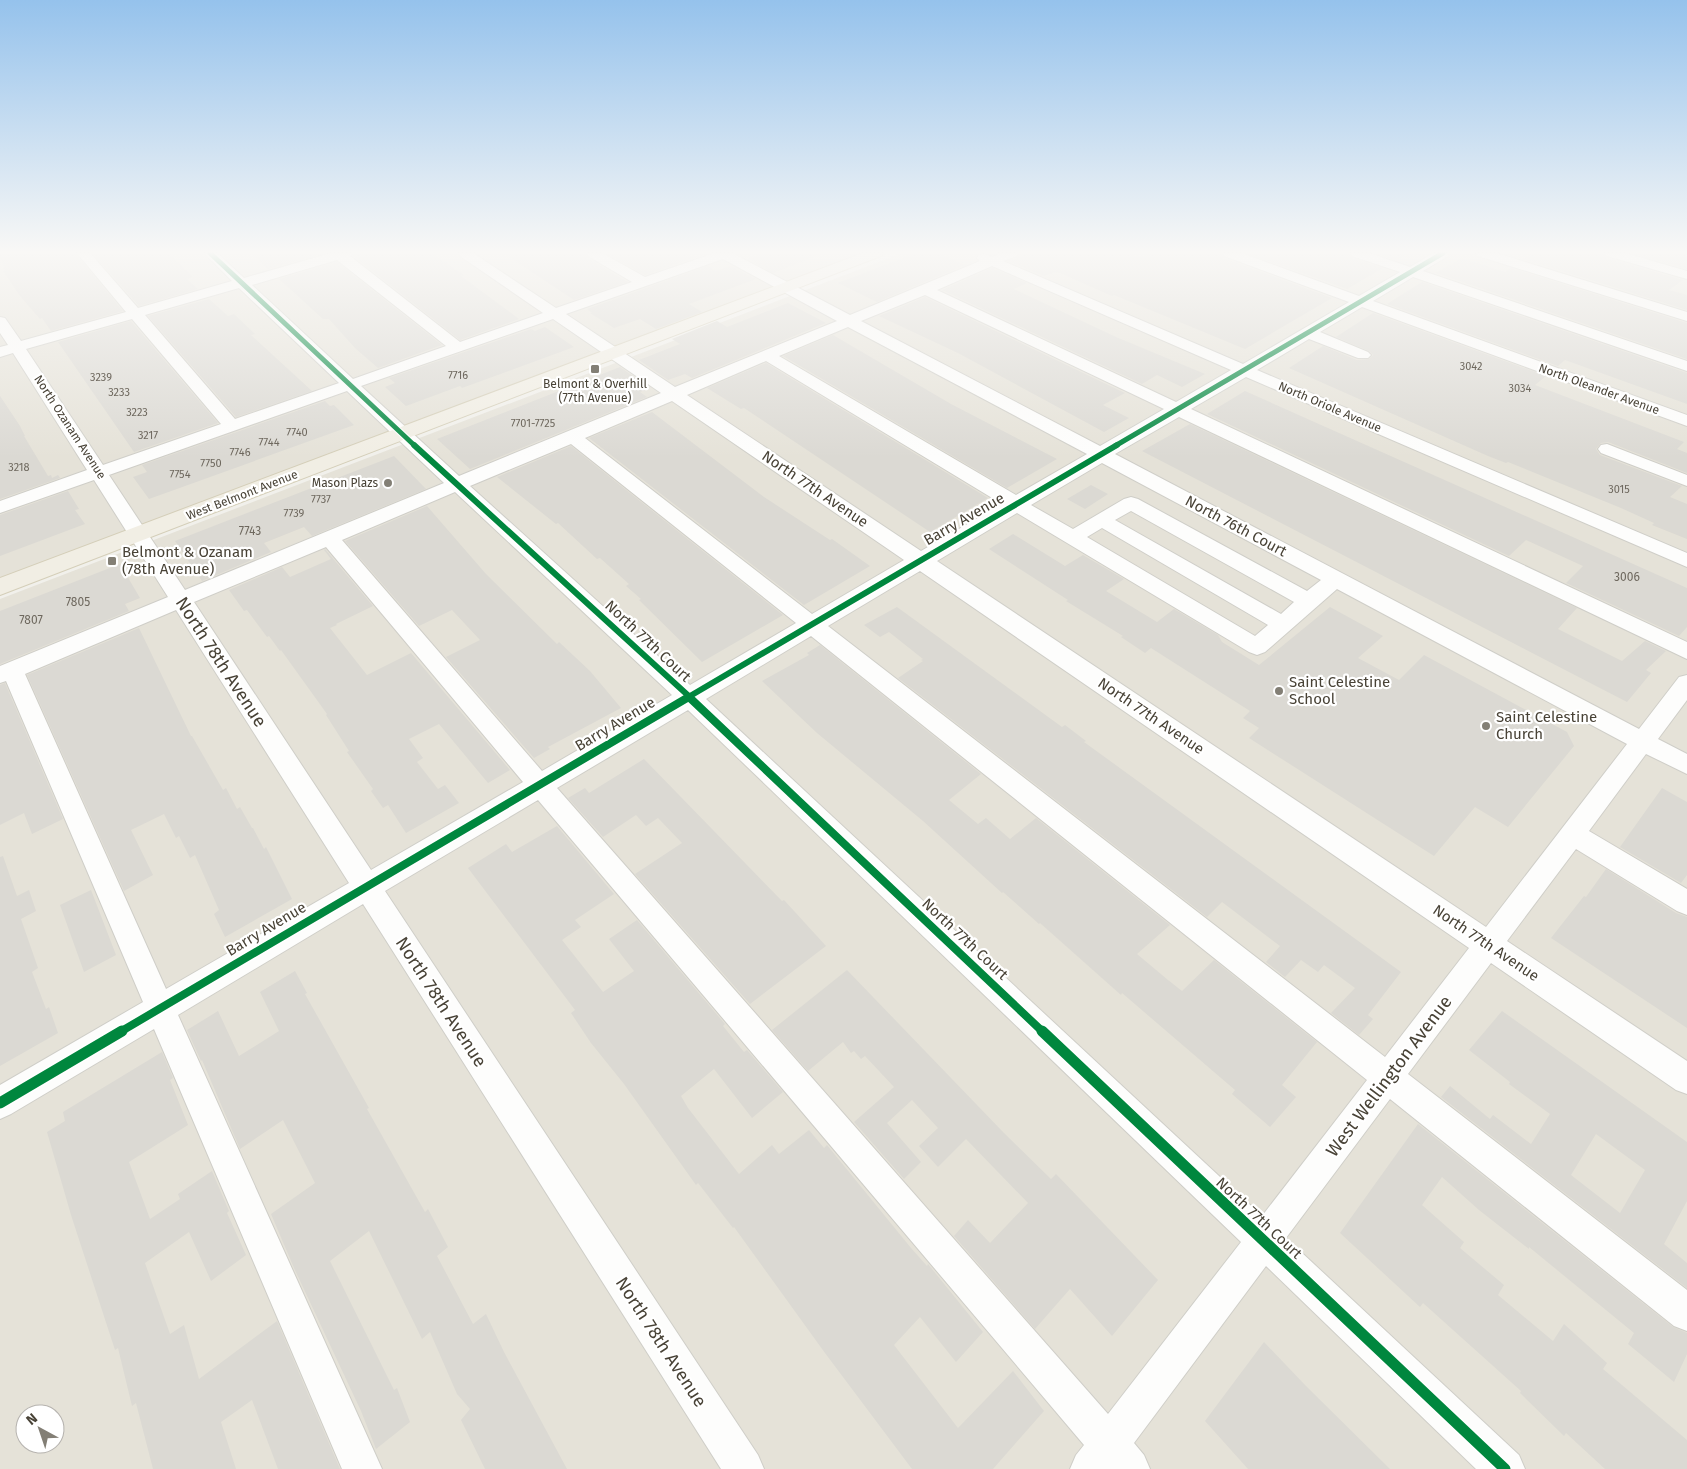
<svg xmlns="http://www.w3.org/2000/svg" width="1687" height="1469" viewBox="0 0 1687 1469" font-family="'Fira Sans',sans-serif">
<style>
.residential{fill:#e5e2d8;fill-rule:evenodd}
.building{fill:#dbd9d3;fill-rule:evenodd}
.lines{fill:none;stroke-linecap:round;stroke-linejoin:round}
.minor-casing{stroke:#cfcec8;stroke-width:2}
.major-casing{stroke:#d4ceb8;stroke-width:2}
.minor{fill:#fdfdfc;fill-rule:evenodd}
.major{fill:#f1eee4;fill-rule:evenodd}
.cycleway-far3-casing{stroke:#fff;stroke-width:7}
.cycleway-far2-casing{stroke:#fff;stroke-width:9}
.cycleway-far1-casing{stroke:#fff;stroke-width:11}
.cycleway-casing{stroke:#fff;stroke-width:14}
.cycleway-far3{stroke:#00873e;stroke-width:5}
.cycleway-far2{stroke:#00873e;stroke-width:6}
.cycleway-far1{stroke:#00873e;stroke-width:8}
.cycleway{stroke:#00873e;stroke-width:11}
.poi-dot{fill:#837f75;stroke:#fff;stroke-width:2}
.labels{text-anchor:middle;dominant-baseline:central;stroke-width:4.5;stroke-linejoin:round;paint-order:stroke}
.far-number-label{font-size:11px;fill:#6e685e}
.far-poi-label{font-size:12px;fill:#484236;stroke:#fff}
.far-street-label{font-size:12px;fill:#484236;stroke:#fff}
.number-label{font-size:12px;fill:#6e685e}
.street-label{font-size:15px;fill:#484236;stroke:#fff}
.poi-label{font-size:15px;fill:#484236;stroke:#fff;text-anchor:start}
.near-street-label{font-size:18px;fill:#484236;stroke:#fff}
</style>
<rect width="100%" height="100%" fill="#f1f0eb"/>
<path class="residential" d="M0 253H880L0 585Z
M902 253H1687V1469H0V599ZM25 1414H55V1444H25Z"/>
<path class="building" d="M0 253H75L123 311 51 331 42 318 40 319 20 296 3 271H5L3 268 5 267 0 260Z
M92 253H169L193 277 187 279 198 289 139 306Z
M250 253H325L268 269Z
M355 253H431L464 275 461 276 519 319 460 340 353 256Z
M503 253H585L587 258 628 282 574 300Z
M605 253H683L694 258 645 275Z
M767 253H821L822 254 773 273 748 259Z
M916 253H938L965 265 877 302 838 283Z
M1021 253H1127L1141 257 1150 253H1221L1223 258 1332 298 1245 349 1114 295 1112 296 1060 273 1055 272 1044 276 1008 261 1018 258Z
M1246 253H1349L1351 258 1383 268 1347 289Z
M1374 253H1410L1396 260Z
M1533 253H1603L1606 258 1683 280 1669 290 1687 295V310L1523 259Z
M1631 253H1687V269Z
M1461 258 1505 272 1511 268 1687 323V359L1436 273Z
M337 262 442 345 378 368 355 348 329 319H323L279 279Z
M708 266 716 271 731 266 756 279 689 304 702 312 656 329 640 319 614 328 590 313H592L587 309Z
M992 268 1027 283 1014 289 1116 337 1205 374 1182 387 1157 375 1142 384 942 290Z
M1422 282 1687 373V404L1565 360 1558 366 1387 304Z
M925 297 1125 393 1103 405 1129 418 1104 432 958 353 879 316Z
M209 299 228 316 234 314 255 334 251 335 312 391 236 417 148 316Z
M788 303 826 323 692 378 685 374 668 380 639 360 680 344 672 339 717 321 727 327Z
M1373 313 1546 376 1535 385 1684 442 1677 449 1687 453V473L1608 442 1601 443 1596 449 1600 455 1682 486 1670 497 1687 504V539L1652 525 1654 523 1621 508 1508 462 1506 463 1488 456 1289 368 1323 346 1357 360 1369 359 1373 355 1369 351 1336 337Z
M131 321 218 423 134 452 58 342Z
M545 327 574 347 462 388 460 386 406 406 385 387 395 383 389 378 531 329 535 331Z
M833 335 951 404 1057 459 1007 488 783 356Z
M766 363 988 498 930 532 744 408 741 409 707 388Z
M620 367 650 388 640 392 647 397 470 469 437 439Z
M1245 391 1687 588V627L1679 636 1566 583 1583 566 1526 540 1509 556 1207 414Z
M0 396 20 426 25 436H24L48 476 51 475 52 478 58 475 60 478 0 499Z
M325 401 330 406 334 405 354 425 149 499 133 477 147 472 142 465Z
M652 412 764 497 830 540 832 539 870 566 804 605 589 438Z
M1190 424 1577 608 1558 629 1622 661 1645 641 1666 651 1646 670 1651 673 1627 702 1142 451Z
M571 446 783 615 702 662 639 600 641 599 626 586 629 584 600 558 597 559 558 523 556 524 497 477Z
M394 456 426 489 312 536 304 527 264 543 271 552 202 581 175 541Z
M1091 485 1108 494 1085 509 1067 499Z
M68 491 79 509 75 510 85 524 0 556V515Z
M427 506 486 574 557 644 559 642 590 671 621 708 548 747 550 749 534 758 446 657 480 640 452 610 419 626 345 541Z
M1013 534 1065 566 1083 555 1124 579 1106 591 1157 622 1174 609 1218 635 1222 642 1259 665 1330 607 1383 636 1358 658 1399 680 1424 655 1567 732 1574 746 1508 827 1475 807 1434 856 1249 738 1259 728 1243 718 1250 711 1151 648 1145 653 1121 637 1123 636 1066 601 1068 600 989 549Z
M325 549 373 606 336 624 337 625 330 628 367 675 411 653 510 770 488 783 439 724 409 739 423 758 417 762 438 789 445 785 459 803 406 833 388 805 383 808 371 791 373 789 347 752 349 751 326 715 327 714 281 650 280 651 269 636 267 637 247 610 244 611 229 590 282 567 290 577 331 559 324 550Z
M120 564 140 598 125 604 129 611 0 664V611Z
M897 607 1062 727 1065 725 1086 741 1084 742 1401 972 1368 1015 1373 1019 1359 1035 1331 1013 1355 988 1324 965 1318 972 1301 960 1285 977 1266 962 1280 946 1222 902 1207 917 898 678 923 661 921 660 923 659 889 632 880 637 864 625Z
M139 628 191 736H192L223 790 226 788 237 809 240 807 252 828H253L264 849 266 847 292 899 225 937 214 914 219 910 195 855 190 858 179 836 176 838 164 814 131 830 153 875 124 891 27 675Z
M820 645 981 774 949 800 978 824 986 818 1010 839 1036 818 1170 925 1137 954 1168 980 1182 991 1214 960 1317 1042 1282 1085 1296 1097 1270 1127 1232 1094 1235 1090 1122 993 1121 995 1040 923 1039 924 1003 892 1002 893 923 821 817 733 762 681 809 655 807 653Z
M5 683 63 819 32 834 24 813 0 825V685Z
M644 759 782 901 784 900 826 946 750 1004 635 874 682 843 658 818 646 826 636 815 603 837 568 798 585 788 589 793Z
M1662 788 1687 802V875L1681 883 1620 847Z
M557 826 614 894 575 920 581 927 562 940 603 992 634 971 609 939 637 920 725 1024 723 1026 744 1052 747 1050 783 1092 752 1118 714 1069 681 1096 688 1108 739 1174 772 1145 779 1154 809 1130 824 1148 827 1145 911 1248 927 1266 928 1264 983 1332 956 1362 920 1317 894 1345 958 1428 1013 1371 1044 1411 993 1469H912L825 1353 734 1227 733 1228 698 1183 696 1185 624 1084 591 1043 571 1013 575 1010 468 868 506 844 512 852Z
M3 856 17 896 29 890 36 911 21 919 38 968 32 972 46 1009 49 1007 58 1033 0 1066V857Z
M1606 869 1676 913 1687 917V1028L1551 938 1584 896 1586 897Z
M91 890 116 955 84 972 60 905Z
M847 970 1004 1133 1051 1179 1056 1174 1158 1280 1112 1336 1070 1289 1035 1329 954 1236 968 1220 990 1243 1028 1203 966 1139 938 1167 919 1146 938 1128 912 1100 887 1123 921 1162 904 1179 854 1122 894 1087 865 1056 861 1059 854 1051 851 1053 843 1042 808 1071 772 1030Z
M295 971 307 993 305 994 369 1108 367 1109 425 1212 428 1209 448 1247 437 1256 473 1324 486 1314 504 1352 567 1469H485L461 1420 470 1409 457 1394 430 1332 422 1339 369 1231 330 1261 394 1390 397 1388 410 1422 376 1449 361 1411 294 1268 271 1214 315 1183 283 1120 240 1149 202 1060 201 1061 187 1030 218 1011 239 1056 279 1031 260 992Z
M1502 1011 1687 1142V1201L1664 1244 1687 1263V1288L1441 1097 1450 1086 1490 1119 1493 1115 1531 1144 1550 1114 1509 1084 1510 1082 1469 1050ZM1596 1134 1645 1170 1620 1213 1571 1175Z
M162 1052 173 1078 170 1080 188 1125 129 1162 150 1219 180 1199 178 1194 212 1171 229 1211 227 1213 246 1255 211 1281 189 1232 145 1263 170 1334 184 1325 199 1379 277 1321 340 1469H278L252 1400 221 1422 236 1469H153L136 1403 132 1406 118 1348 115 1350 71 1215 47 1132 65 1121 63 1112Z
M1418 1124 1673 1327 1687 1333V1354L1674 1382 1628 1344 1634 1333 1529 1247V1249L1479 1210 1442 1177 1422 1205 1464 1242 1460 1248 1504 1285 1498 1295 1553 1341 1564 1324 1607 1363 1603 1369 1687 1440V1469H1605L1566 1433 1564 1436 1520 1393 1521 1391 1423 1303 1420 1307 1340 1233Z
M1264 1342 1306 1386 1390 1469H1248L1205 1421Z"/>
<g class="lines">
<g class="minor-casing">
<path id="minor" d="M77 253H90L138 308 232 281 204 253H217L244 278 331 253H353L350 256 460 342 543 313 460 256 459 253H473L556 308 632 282 588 256 587 253H602L645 277 715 253H734V254L850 315 980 261 977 258 979 255 984 254 992 257 1001 253H1018L1017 256 1003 261 1243 364 1349 302 1224 256 1223 253H1241L1359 296 1400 272 1352 256 1351 253H1369L1410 267 1434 253H1449L1448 256 1423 271 1687 361V371L1413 277 1373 301 1687 415V426L1362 307 1320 332 1368 352 1371 355 1368 358H1358L1309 339 1257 370 1687 553V567L1246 377 1191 409 1687 642V659L1179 417 1115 454 1639 729 1679 677 1687 675V700L1658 739 1687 754V774L1646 754 1589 831 1687 889V915L1677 911 1576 849 1507 941 1687 1061V1094L1676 1090 1491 963 1408 1074 1687 1290V1331L1674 1326 1390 1099 1286 1238 1519 1455 1525 1469H1476L1266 1266 1134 1443 1144 1455 1150 1469H1070L1076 1455 1084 1445 538 800 385 891 758 1455 764 1469H721L363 904 178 1015 382 1469H342L154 1029 11 1114 0 1119V1085L143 1002 6 681 0 683V666L168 597 94 480 0 513V501L87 470 13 353 0 357V347L8 345 0 333V317L5 318 21 341 126 312ZM723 259 837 321 675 387 566 314ZM337 260 446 346 353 379 252 285ZM992 266 1231 370 1176 402 937 290ZM239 288 339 383 235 419 145 315ZM925 295 1164 409 1100 446 861 321ZM132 319 221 424 103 465 26 349ZM553 319 661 393 459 476 361 386ZM848 327 1087 454 1016 495 779 356ZM766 361 1002 504 921 551 687 395ZM347 391 444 483 185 590 109 475ZM672 401 904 560 812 614 585 438ZM571 444 796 623 690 685 470 486ZM1102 463 1321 580 1307 591 1138 499 1131 497 1124 499 1073 529 1031 505ZM455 492 672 695 542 771 342 540ZM1131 511 1294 602 1281 614 1115 520ZM1017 513 1249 652 1257 655 1265 652 1337 589 1627 744 1486 927 937 561ZM1102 528 1268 625 1255 636 1087 537ZM326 547 523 782 371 870 194 602ZM920 571 1469 948 1385 1057 828 626ZM176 610 349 883 166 989 25 674ZM811 636 1367 1080 1262 1216 706 699ZM688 710 1241 1242 1108 1414 557 788Z
M1476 253H1496L1687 312V321L1478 256Z
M1605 253H1625L1687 271V279L1607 256Z
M1607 444 1687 475V486L1601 453 1598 449 1601 445Z"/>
</g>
<g class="major-casing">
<path id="major" d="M863 253H884L881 256 0 595V578Z"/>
</g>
<use href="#minor" class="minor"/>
<use href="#major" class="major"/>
<g class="cycleway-far3-casing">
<path id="cycleway-far3" d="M210 253 415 446
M1115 446 1443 253"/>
</g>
<g class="cycleway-far2-casing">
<path id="cycleway-far2" d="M414 445 692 699
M685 699 1117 445"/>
</g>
<g class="cycleway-far1-casing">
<path id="cycleway-far1" d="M690 698 1043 1032
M120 1032 687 698"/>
</g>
<g class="cycleway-casing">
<path id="cycleway" d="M1042 1031 1505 1469
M0 1103 122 1031"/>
</g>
<use href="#cycleway-far3" class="cycleway-far3"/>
<use href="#cycleway-far2" class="cycleway-far2"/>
<use href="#cycleway-far1" class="cycleway-far1"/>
<use href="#cycleway" class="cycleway"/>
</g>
<linearGradient id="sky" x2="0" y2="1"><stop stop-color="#95c2ec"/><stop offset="0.55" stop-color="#f9f8f6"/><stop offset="1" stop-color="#f9f8f6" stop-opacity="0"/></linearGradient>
<rect width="1687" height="458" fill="url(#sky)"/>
<g class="poi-dot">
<rect x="590" y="364" width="10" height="10" rx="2.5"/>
<circle cx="388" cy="483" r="5"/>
<rect x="107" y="556" width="10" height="10" rx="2.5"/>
<circle cx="1279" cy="691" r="5"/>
<circle cx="1486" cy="726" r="5"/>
</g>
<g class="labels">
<g class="far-number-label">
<text x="1471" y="366">3042</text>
<text x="458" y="375">7716</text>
<text x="101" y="377">3239</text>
<text x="1520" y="388">3034</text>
<text x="119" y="392">3233</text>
<text x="137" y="412">3223</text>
<text x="533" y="423">7701-7725</text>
<text x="297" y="432">7740</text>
<text x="148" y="435">3217</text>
<text x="269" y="442">7744</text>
<text x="240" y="452">7746</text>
<text x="211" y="463">7750</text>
<text x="19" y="467">3218</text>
<text x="180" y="474">7754</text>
<text x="1619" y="489">3015</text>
<text x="321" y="499">7737</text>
<text x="294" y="513">7739</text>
</g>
<g class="far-poi-label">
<text x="595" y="384">Belmont &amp; Overhill<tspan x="595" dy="14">(77th Avenue)</tspan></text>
<text x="378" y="483" text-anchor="end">Mason Plazs</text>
</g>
<g class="far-street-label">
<text transform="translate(1599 389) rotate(20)">North Oleander Avenue</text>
<text transform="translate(1330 407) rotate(23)">North Oriole Avenue</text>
<text transform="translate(70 427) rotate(57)">North Ozanam Avenue</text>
<text transform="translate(242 495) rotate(-21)">West Belmont Avenue</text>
</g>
<g class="number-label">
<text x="250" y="531">7743</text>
<text x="1627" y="577">3006</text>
<text x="78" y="602">7805</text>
<text x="31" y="620">7807</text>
</g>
<g class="street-label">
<text transform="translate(815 489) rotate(34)">North 77th Avenue</text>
<text transform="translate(964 519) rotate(-30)">Barry Avenue</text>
<text transform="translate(1236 526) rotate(28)">North 76th Court</text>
<text transform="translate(648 641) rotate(43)">North 77th Court</text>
<text transform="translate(1151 716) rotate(34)">North 77th Avenue</text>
<text transform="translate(615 724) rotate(-31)">Barry Avenue</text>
<text transform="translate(266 929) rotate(-31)">Barry Avenue</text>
<text transform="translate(965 939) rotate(43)">North 77th Court</text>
<text transform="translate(1486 943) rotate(34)">North 77th Avenue</text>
<text transform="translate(1259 1218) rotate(43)">North 77th Court</text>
</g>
<g class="poi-label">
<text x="122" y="552">Belmont &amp; Ozanam<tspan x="122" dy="17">(78th Avenue)</tspan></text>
<text x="1289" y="682">Saint Celestine<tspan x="1289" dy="17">School</tspan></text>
<text x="1496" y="717">Saint Celestine<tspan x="1496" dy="17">Church</tspan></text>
</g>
<g class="near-street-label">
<text transform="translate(221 662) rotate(57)">North 78th Avenue</text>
<text transform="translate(441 1002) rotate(57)">North 78th Avenue</text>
<text transform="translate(1389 1076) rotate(-53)">West Wellington Avenue</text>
<text transform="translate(661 1342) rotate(57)">North 78th Avenue</text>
</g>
</g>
<g transform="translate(40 1429) rotate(320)"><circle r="24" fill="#ffffff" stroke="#b6b3af"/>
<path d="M0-4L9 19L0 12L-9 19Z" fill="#837f75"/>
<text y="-8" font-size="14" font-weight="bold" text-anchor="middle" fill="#484236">N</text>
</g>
</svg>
